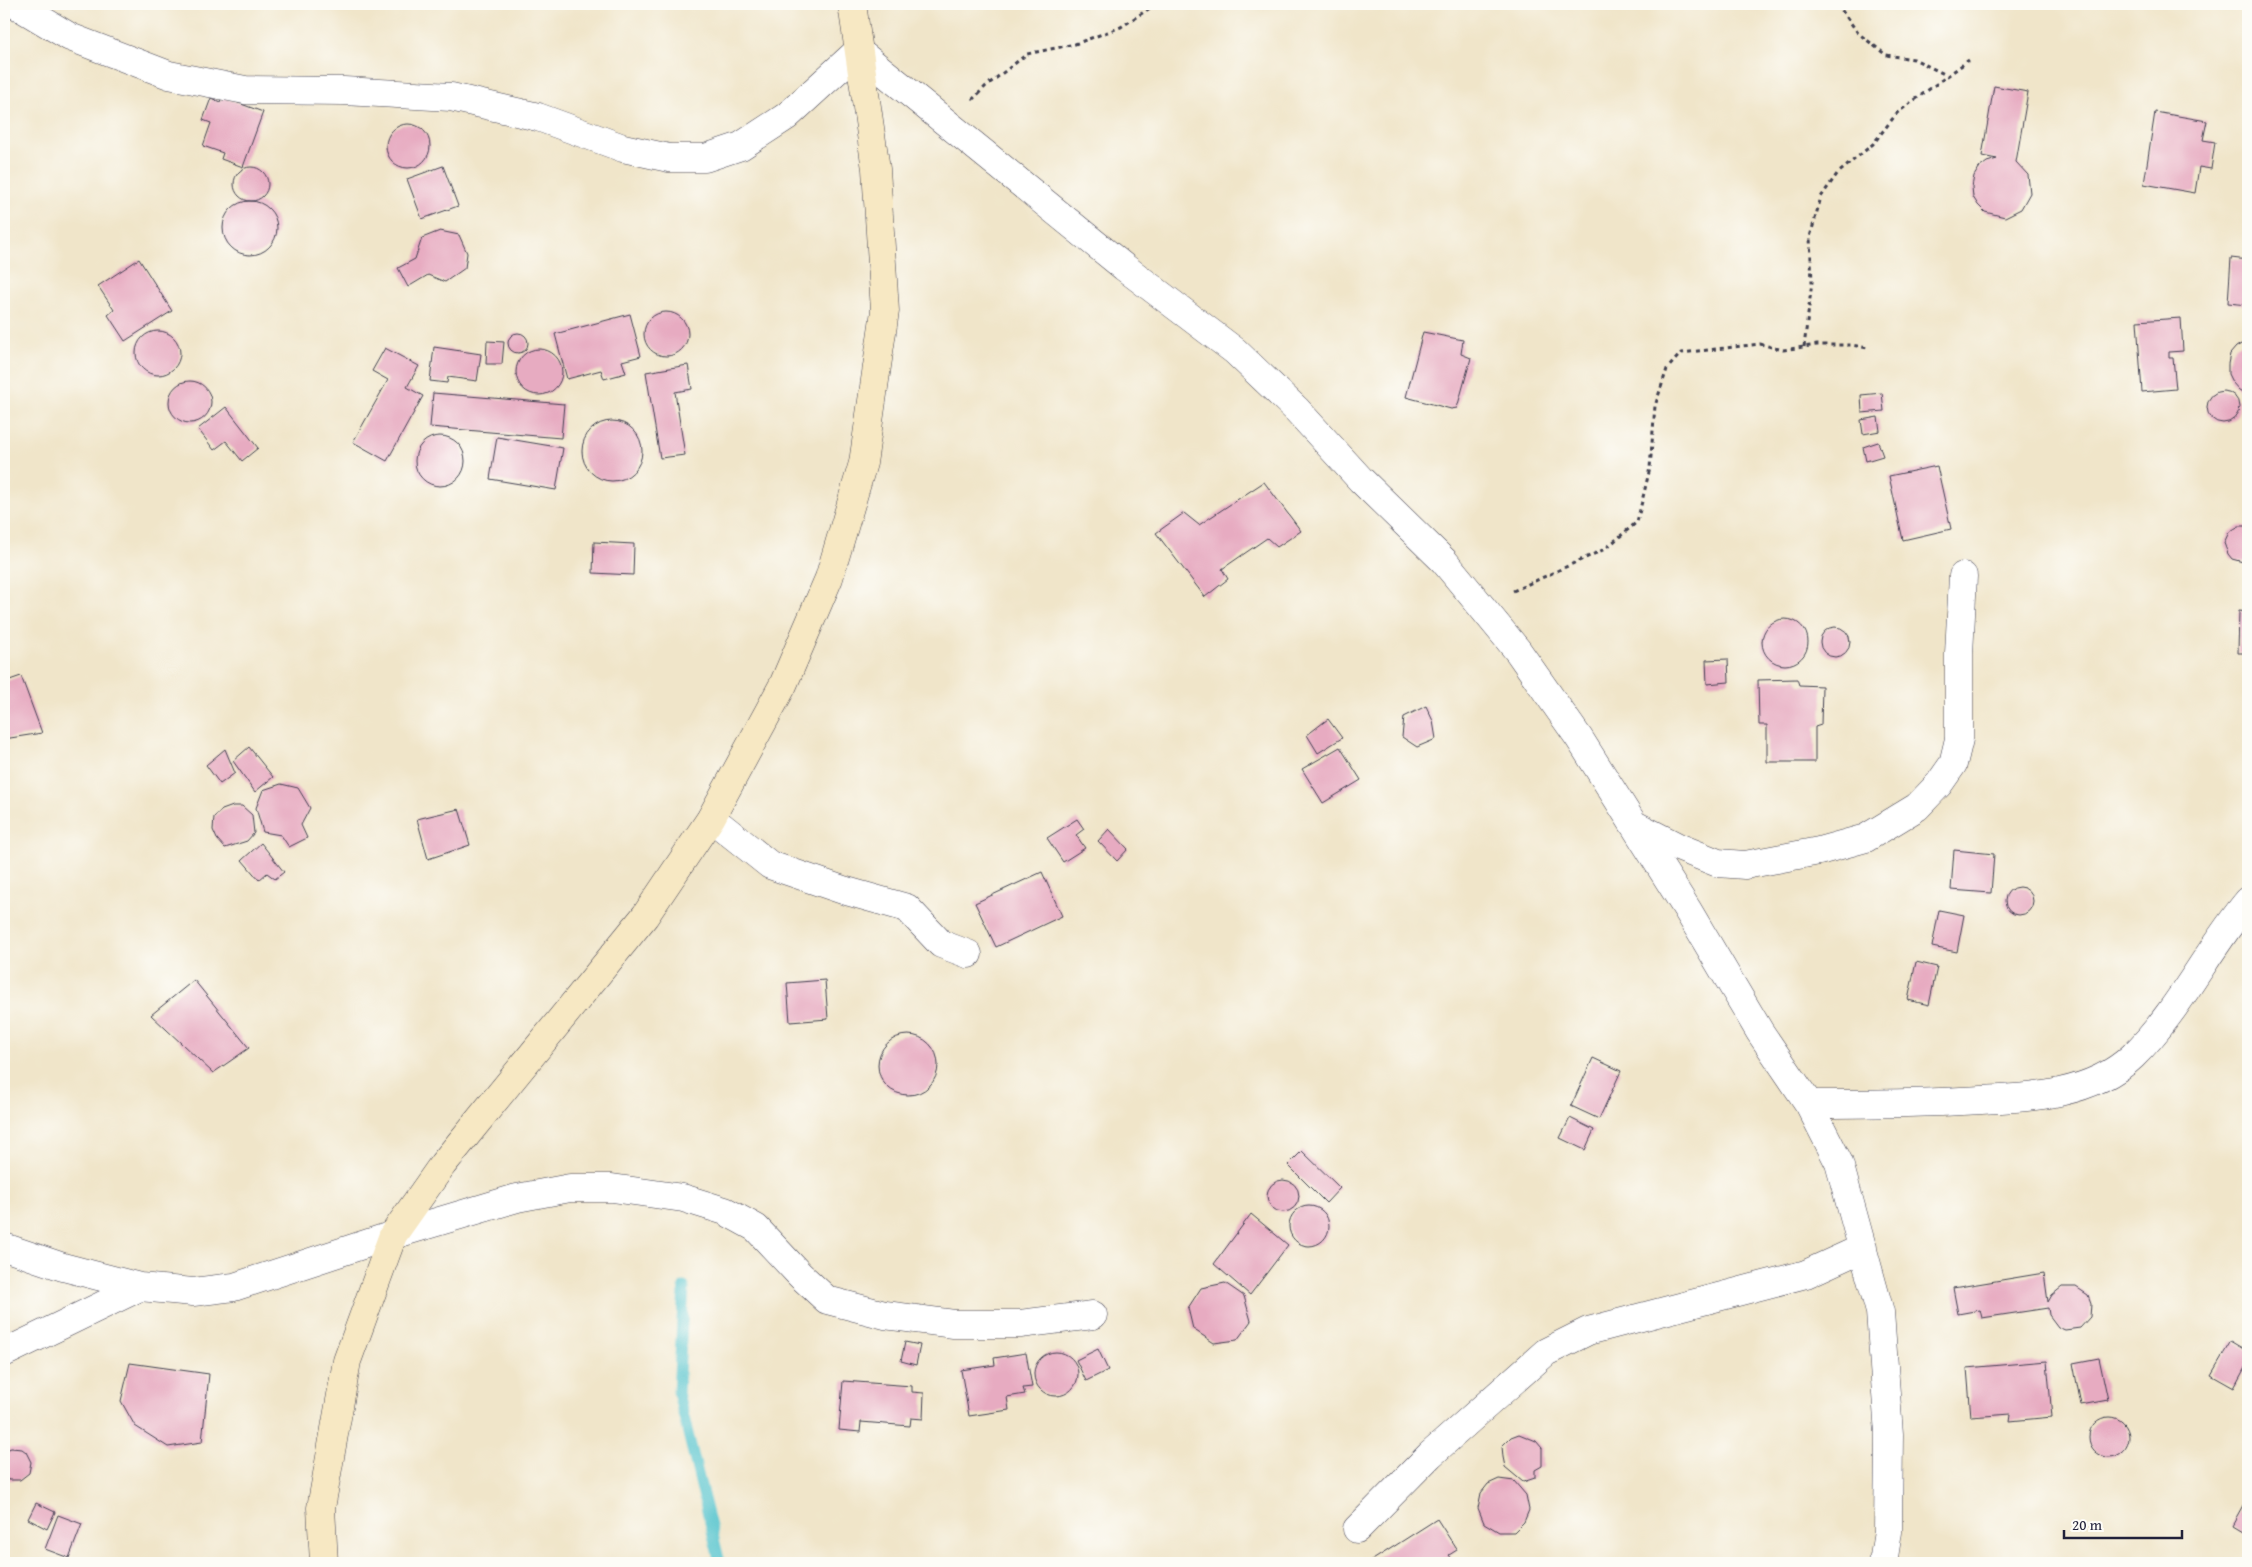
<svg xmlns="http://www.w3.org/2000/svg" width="2252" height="1567" viewBox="0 0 2252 1567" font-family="'Gentium Book Plus',serif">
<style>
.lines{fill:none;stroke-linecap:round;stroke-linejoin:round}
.stream{stroke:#58c5ce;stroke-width:11}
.building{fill:#e7abc1}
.street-casing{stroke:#413f50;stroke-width:29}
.secondary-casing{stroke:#413f50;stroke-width:29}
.path{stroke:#413f50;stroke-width:3;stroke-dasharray:4 4;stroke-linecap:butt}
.street{stroke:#fff;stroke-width:28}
.secondary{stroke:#f7e8c3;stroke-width:28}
</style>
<rect width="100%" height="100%" fill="#fdfcf7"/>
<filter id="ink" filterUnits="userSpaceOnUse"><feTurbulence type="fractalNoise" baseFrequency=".02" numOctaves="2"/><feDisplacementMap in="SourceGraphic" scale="10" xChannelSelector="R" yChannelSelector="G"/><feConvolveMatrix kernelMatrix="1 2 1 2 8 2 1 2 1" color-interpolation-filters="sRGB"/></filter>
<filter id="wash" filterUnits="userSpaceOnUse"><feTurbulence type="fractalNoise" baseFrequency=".0096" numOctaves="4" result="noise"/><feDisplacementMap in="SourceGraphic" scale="20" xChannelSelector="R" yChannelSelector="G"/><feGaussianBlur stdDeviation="1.12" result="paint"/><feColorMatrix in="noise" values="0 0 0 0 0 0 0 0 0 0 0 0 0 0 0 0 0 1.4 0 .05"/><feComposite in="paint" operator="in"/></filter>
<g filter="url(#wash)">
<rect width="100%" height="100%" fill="#f0e5c9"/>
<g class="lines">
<path class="stream" d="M684 1287 678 1393 720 1563"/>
</g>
<g id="blocks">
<path class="building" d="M1994 86 2028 92 2016 162 2028 175 2030 193 2021 209 2005 217 1985 212 1978 205 1973 197 1972 187 1974 176 1979 168 1987 162 1997 159 1982 156Z
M222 97 263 112 243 167 221 159 223 153 203 146 211 123 203 120 211 98 220 102Z
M2155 112 2207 121 2203 140 2215 142 2211 169 2199 167 2195 193 2144 184Z
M386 146a22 22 0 1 1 44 0a22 22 0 1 1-44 0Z
M443 166 458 206 422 219 407 179Z
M234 184a17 17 0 1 1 34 0a17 17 0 1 1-34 0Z
M223 228a27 27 0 1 1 54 0a27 27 0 1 1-54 0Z
M440 231 459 235 467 253 465 268 445 282 428 275 408 287 398 268 415 259 422 238Z
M2231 258 2248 260V305L2228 303Z
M139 259 172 311 125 341 108 315 114 310 98 286Z
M644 334a22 22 0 1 1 44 0a22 22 0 1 1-44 0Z
M630 314 641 356 622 361 626 373 604 379 601 370 567 379 555 334Z
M2181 318 2183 351 2169 352V358H2173L2176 389 2142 392 2137 321Z
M136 353a22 22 0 1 1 44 0a22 22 0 1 1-44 0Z
M1423 332 1463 340 1461 354 1471 358 1457 408 1451 409 1406 397Z
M508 343a10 10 0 1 1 20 0a10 10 0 1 1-20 0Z
M2248 340V395L2239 390 2232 382 2228 374V364L2230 354 2236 347Z
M487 341 504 342 502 364H486Z
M434 347 481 354 477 381 448 377 447 383 430 381Z
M385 348 419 366 407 387 423 396 387 461 353 442 388 380 372 371Z
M516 372a23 23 0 1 1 46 0a23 23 0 1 1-46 0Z
M688 365 692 389 675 392 685 455 660 458 646 372Z
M169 402a21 21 0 1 1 42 0a21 21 0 1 1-42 0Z
M2207 407a16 16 0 1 1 32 0a16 16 0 1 1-32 0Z
M433 393 564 404 561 438 430 427Z
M1882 393 1884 411 1862 413 1861 395Z
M226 407 258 448 242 461 226 441 214 450 198 429Z
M1878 417 1880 431 1863 434 1861 420Z
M582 451a30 30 0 1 1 60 0a30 30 0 1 1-60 0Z
M415 461a25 25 0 1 1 50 0a25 25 0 1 1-50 0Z
M497 437 563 448 556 490 490 479Z
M1878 442 1883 456 1866 461 1863 447Z
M1937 466 1951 529 1903 540 1889 476Z
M1264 482 1301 531 1277 547 1267 538 1222 569 1228 579 1205 597 1156 533 1184 513 1199 525Z
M2239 526H2248V561L2243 562 2232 559 2228 554 2224 543 2229 532Z
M594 542 634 544 633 575 593 573Z
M2239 611 2248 612V653H2238Z
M1762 642a23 23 0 1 1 46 0a23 23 0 1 1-46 0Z
M1820 642a15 15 0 1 1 30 0a15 15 0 1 1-30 0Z
M1728 659 1729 682 1707 684 1706 660Z
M21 676 42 733 4 739V682Z
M1797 679 1799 685 1822 686 1821 725 1815 727V762H1767V725H1759L1758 680Z
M1426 706 1433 721 1436 739 1417 747 1402 737 1404 717Z
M1328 719 1342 738 1318 753 1307 735Z
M249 747 273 777 255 792 233 761Z
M1340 747 1361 780 1323 803 1302 769Z
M225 749 235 773 220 784 206 765Z
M281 784 298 788 310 808 301 825 307 838 289 847 281 835 263 832 256 808 263 790Z
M233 806H242L252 815 254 833 247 841 225 848 217 839 213 830 214 817 222 810Z
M459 809 470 845 428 859 417 819Z
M1077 819 1084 829 1076 835 1085 848 1063 862 1047 838Z
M1109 829 1128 849 1117 861 1098 841Z
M261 843 284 872 275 879 267 873 259 880 242 860Z
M1954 850 1994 854 1991 893 1951 890Z
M1042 872 1062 916 996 947 975 903Z
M2005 901a14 14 0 1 1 28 0a14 14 0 1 1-28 0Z
M1939 910 1964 915 1957 952 1932 947Z
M1916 962 1937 967 1929 1005 1908 1000Z
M194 980 249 1048 213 1073 151 1015Z
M825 980 828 1019 790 1022 787 983Z
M878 1065a30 30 0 1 1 60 0a30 30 0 1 1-60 0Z
M1593 1058 1621 1071 1599 1119 1571 1106Z
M1570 1118 1594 1130 1585 1150 1560 1138Z
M1302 1151 1340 1188 1326 1203 1288 1165Z
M1267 1196a16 16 0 1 1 32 0a16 16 0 1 1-32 0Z
M1289 1226a20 20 0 1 1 40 0a20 20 0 1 1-40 0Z
M1251 1214 1288 1245 1250 1295 1214 1264Z
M2044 1273 2048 1302 2052 1295 2062 1287H2076L2088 1295 2091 1303 2090 1317 2080 1328 2065 1330 2058 1327 2049 1315 2048 1308 1982 1318 1980 1310 1958 1314 1953 1288Z
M1225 1283 1244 1296 1251 1321 1237 1340 1214 1343 1193 1329 1188 1308 1201 1288Z
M2231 1341 2248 1351V1362L2234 1388 2211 1375Z
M905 1342 920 1345 916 1365 901 1361Z
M1098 1349 1108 1370 1086 1381 1076 1360Z
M1034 1374a22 22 0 1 1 44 0a22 22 0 1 1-44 0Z
M1026 1353 1032 1387 1023 1388 1025 1394 1007 1397 1009 1410 969 1416 961 1370 995 1365 994 1358Z
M2099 1358 2108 1400 2081 1405 2073 1363Z
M2047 1361 2052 1417 2010 1421 2011 1414 1971 1417 1967 1368Z
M130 1363 209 1374 202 1442 168 1447 135 1426 121 1401Z
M843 1381 912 1386V1392L924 1393 923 1419 911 1418 910 1426 861 1422 860 1432 839 1430Z
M2089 1437a20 20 0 1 1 40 0a20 20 0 1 1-40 0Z
M1519 1434 1536 1441 1542 1448V1466L1535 1470V1478L1523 1482 1505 1467 1503 1457 1502 1446 1511 1437Z
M11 1448 22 1449 26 1452 31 1462 29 1473 20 1480H9L4 1477V1451Z
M1499 1479 1514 1481 1526 1495 1529 1510 1524 1522 1514 1532H1499L1484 1523 1478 1508 1481 1493 1488 1484Z
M2248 1499V1535L2233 1526Z
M36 1503 55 1512 47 1529 28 1519Z
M58 1515 82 1524 69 1558 45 1549Z
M1437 1519 1457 1550 1449 1555 1455 1563H1368Z"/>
</g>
</g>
<g filter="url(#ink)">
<use href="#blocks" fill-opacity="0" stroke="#413f50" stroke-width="1"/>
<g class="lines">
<g class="street-casing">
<path id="street" d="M15 4 70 37 169 75 245 90 344 91 451 97 538 117 623 148 669 158H705L741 146 787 116 858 51 1124 267 1235 351 1297 410 1361 480 1444 561 1518 651 1579 738 1687 909 1760 1032 1809 1104 1839 1163 1880 1312 1889 1434 1888 1532 1883 1563
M711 818 770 865 843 890 907 908 941 944 968 954
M1635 825 1678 847 1718 863 1745 865 1819 851 1866 838 1917 807 1939 784 1953 764 1959 739V654L1963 576
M1809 1104C1860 1104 1910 1104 1961 1101 2019 1098 2088 1099 2133 1056 2179 1011 2207 950 2248 901
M4 1247 63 1267 140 1287 193 1292 234 1287 393 1235 517 1198 570 1188H612L683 1198 725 1211 756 1228 800 1275 827 1300 885 1315 954 1324H1020L1093 1315
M4 1353 140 1287
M1357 1529 1430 1455 1546 1352 1588 1331 1806 1274 1863 1248"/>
</g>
<g class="secondary-casing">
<path id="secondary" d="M324 1563 321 1508 347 1361 393 1235 443 1164 645 916 711 818 783 685 829 578 863 463 885 311 876 169 852 4"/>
</g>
<path class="path" d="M1837 4 1858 33 1886 55 1914 59 1948 76
M972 100 986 86 1027 54 1075 44 1121 27 1156 4
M1804 347 1812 282 1810 237 1821 197 1837 174 1873 144 1897 113 1969 60
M1513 591 1605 549 1637 522 1650 468 1655 406 1667 369 1681 353 1760 344 1783 350 1817 345H1851L1868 348"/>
<use href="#street" class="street"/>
<use href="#secondary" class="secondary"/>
</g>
</g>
<rect width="2252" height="1567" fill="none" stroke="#fdfcf7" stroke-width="20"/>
<path d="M2064 1530v8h118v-8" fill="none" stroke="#22223b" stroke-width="2.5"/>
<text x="2072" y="1530" font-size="15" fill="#22223b" stroke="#fdfcf7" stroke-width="4" paint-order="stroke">20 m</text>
</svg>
